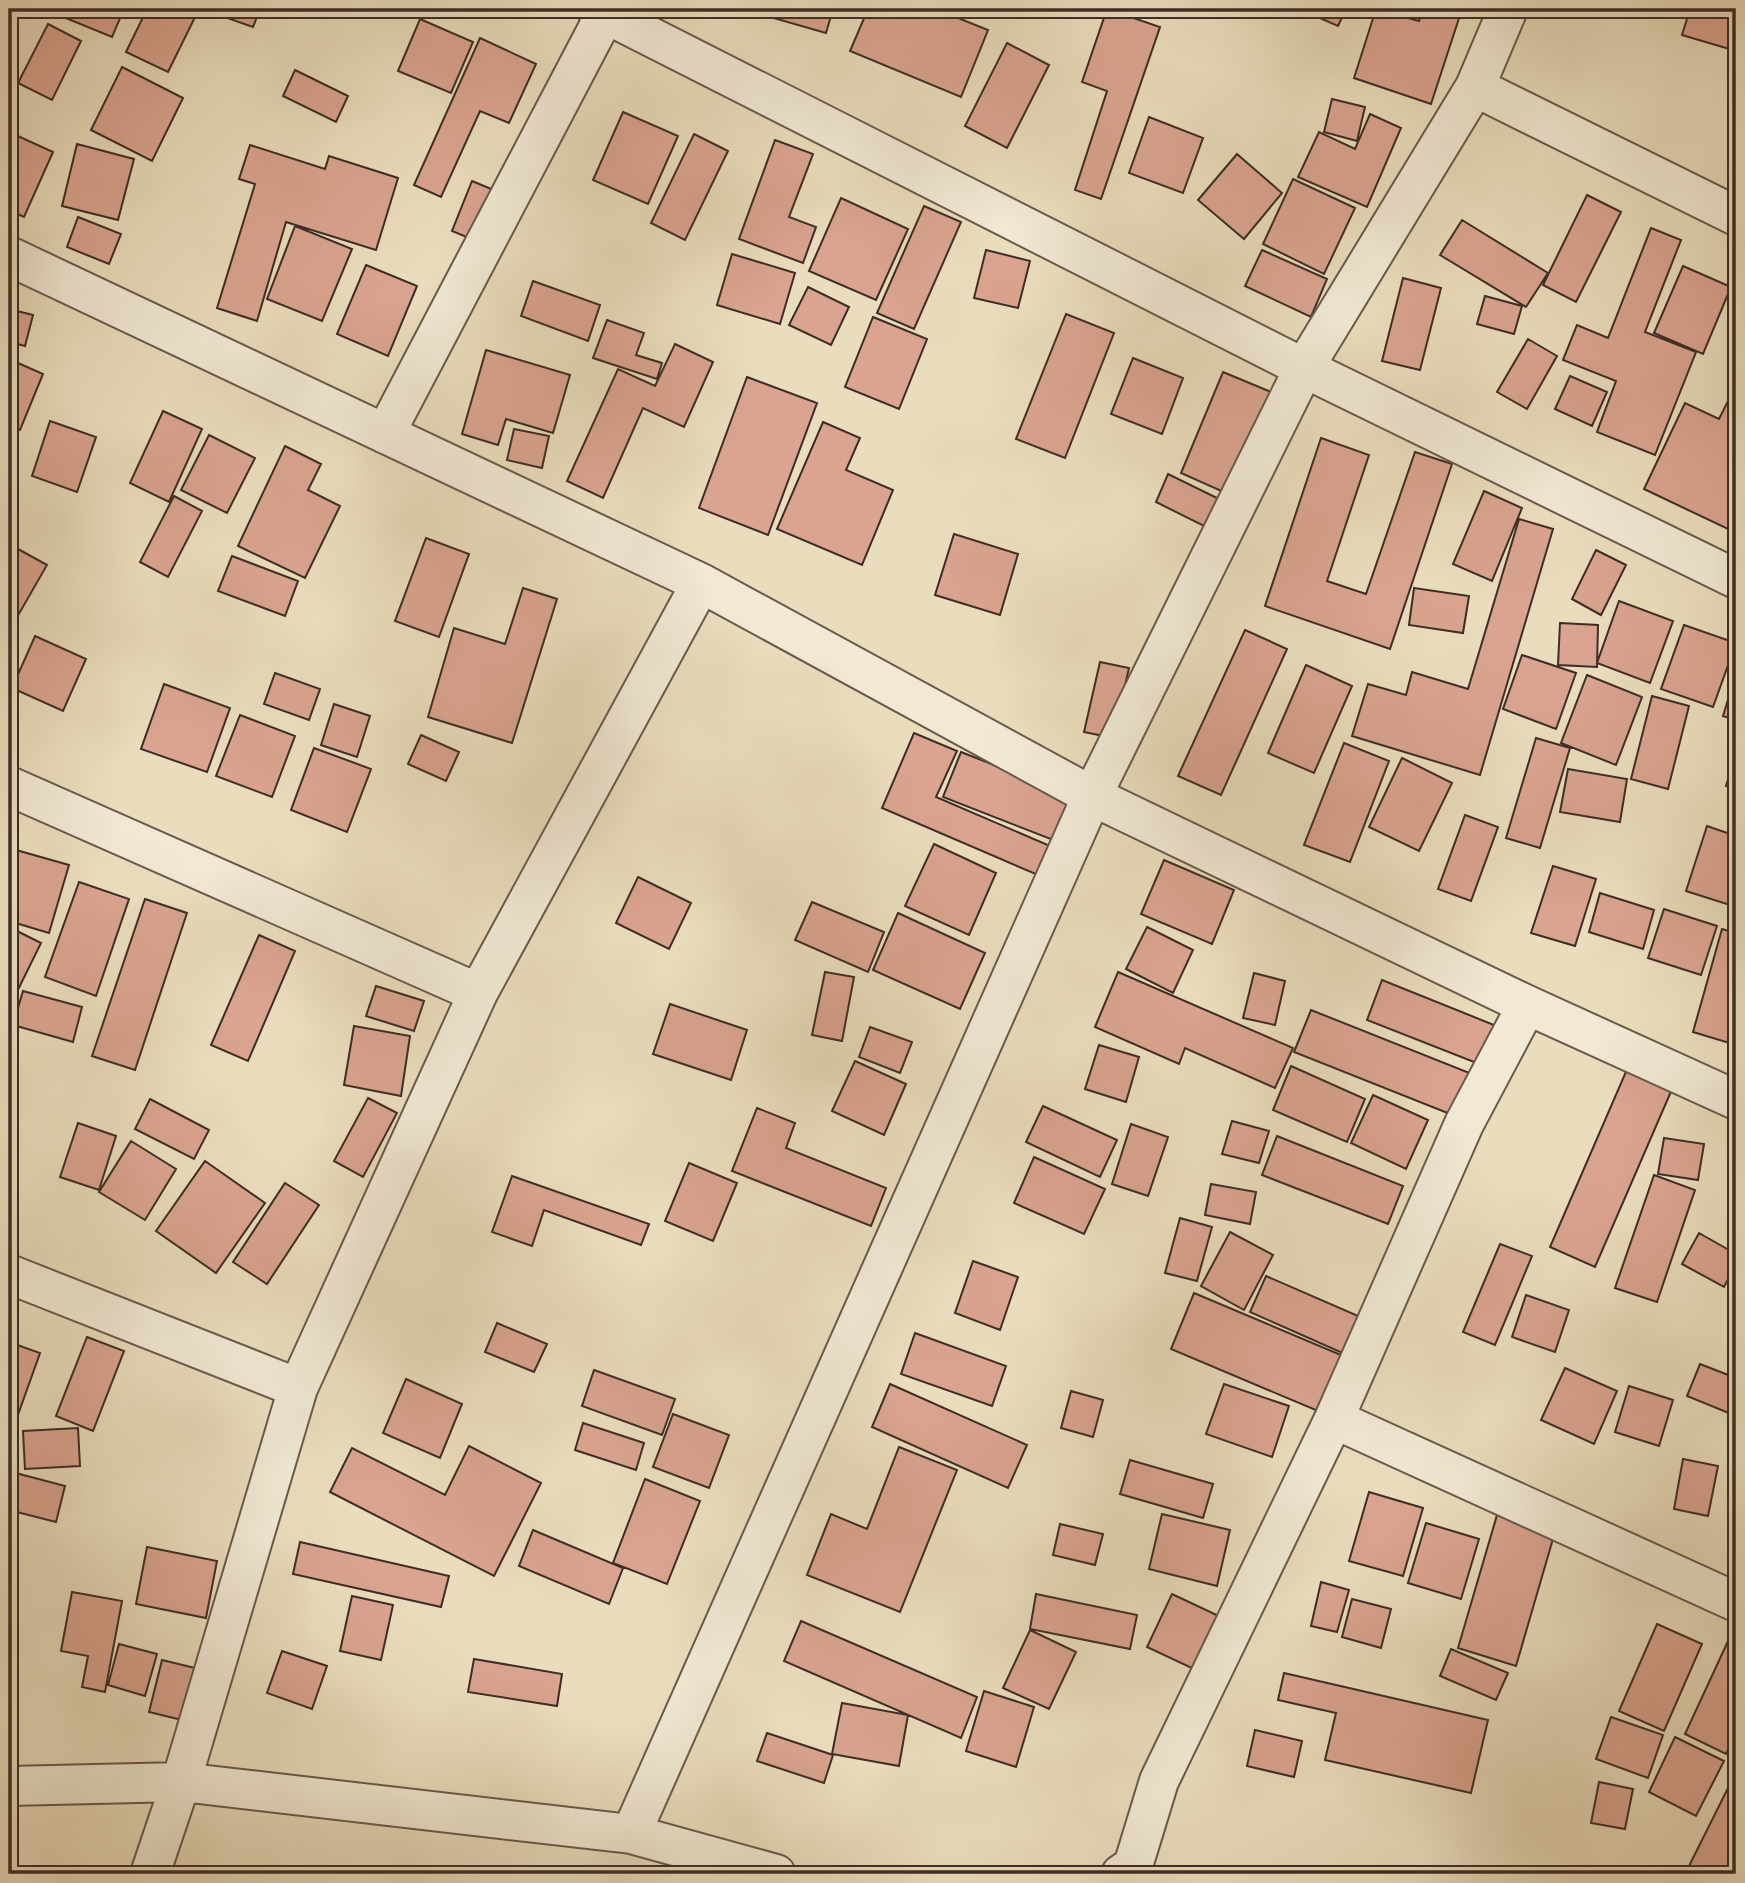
<svg xmlns="http://www.w3.org/2000/svg" width="1745" height="1883" viewBox="0 0 1745 1883" font-family="'IM FELL Double Pica',serif">
<style>
.building{fill:#daa490;stroke:#3e2d26;stroke-width:2}
.lines{fill:none;stroke-linecap:round;stroke-linejoin:round}
.minor-casing{stroke:#69594c;stroke-width:42}
.minor{stroke:#f1e9d4;stroke-width:38}
</style>
<rect width="100%" height="100%" fill="#eaddbd"/>
<filter id="stains"><feTurbulence type="fractalNoise" baseFrequency=".00286" numOctaves="4"/><feColorMatrix values="0 0 0 0 .2 0 0 0 0 .09 0 0 0 0 .02 0 0 0 .5 -.17"/></filter>
<radialGradient id="worn" r=".72"><stop offset=".6" stop-color="#630" stop-opacity="0"/><stop offset="1" stop-color="#630" stop-opacity=".3"/></radialGradient>
<path class="building" d="M59 9H124L112 37 56 14Z
M147 9H199L168 72 126 52Z
M230 9H260L253 27 227 18Z
M765 9H833L826 33 763 15Z
M868 9H936L988 30 961 97 850 51Z
M979 9H1008L1004 18Z
M1107 9 1160 27 1101 199 1075 190 1107 91 1082 82Z
M1299 9H1346L1338 26Z
M1376 9 1419 21 1423 9H1462L1431 104 1354 78Z
M1690 9H1736V51L1682 35Z
M420 19 473 42 451 93 398 71Z
M48 24 81 41 52 100 18 83Z
M480 38 536 64 509 123 480 111 441 197 414 185Z
M1007 43 1049 65 1007 148 965 126Z
M122 67 183 98 152 161 91 130Z
M295 70 348 96 336 122 283 96Z
M1332 99 1365 107 1357 141 1324 132Z
M623 112 678 136 648 204 593 180Z
M1370 114 1401 128 1367 207 1298 177 1319 132 1355 149Z
M1149 117 1203 138 1183 193 1129 173Z
M9 132 53 152 24 217 9 210Z
M694 134 728 151 685 240 651 223Z
M775 140 813 154 789 217 816 227 803 263 739 239Z
M77 144 134 159 118 220 62 206Z
M250 145 325 169 329 156 398 178 376 250 286 222 257 321 217 308 255 184 239 179Z
M1237 154 1282 193 1244 239 1198 200Z
M1293 179 1355 208 1324 274 1263 244Z
M472 181 501 193 481 243 452 231Z
M1587 195 1621 212 1576 302 1543 285Z
M841 198 908 229 876 300 809 271Z
M924 206 961 222 914 329 877 313Z
M78 217 121 234 109 264 67 247Z
M1462 220 1548 273 1526 307 1440 255Z
M295 226 352 249 322 321 267 299Z
M1651 228 1681 240 1645 332 1696 352 1655 455 1597 432 1616 381 1563 360 1577 325 1608 338Z
M986 250 1030 261 1018 308 974 298Z
M1262 250 1327 279 1311 317 1245 286Z
M732 254 795 273 780 324 717 305Z
M366 265 417 286 388 356 337 334Z
M1683 266 1731 287 1703 354 1654 333Z
M1403 278 1441 288 1420 370 1382 361Z
M533 281 600 305 588 341 521 316Z
M808 287 849 307 831 345 789 325Z
M1485 296 1522 306 1514 334 1477 324Z
M9 309 33 315 25 346 9 342Z
M1066 314 1114 333 1065 458 1016 439Z
M873 317 927 339 899 409 845 387Z
M607 320 644 333 636 355 662 363 657 379 593 358Z
M1528 339 1557 356 1527 409 1497 392Z
M675 344 713 362 684 427 643 408 603 498 567 481 618 369 655 386Z
M486 350 570 375 553 433 506 419 498 445 462 434Z
M1133 358 1183 378 1162 434 1111 414Z
M9 359 43 374 20 430 9 425Z
M1223 372 1271 392 1228 494 1181 473Z
M1570 376 1607 392 1592 426 1555 409Z
M747 377 817 403 768 535 699 508Z
M1730 397 1736 400V513L1728 529 1644 489 1685 403 1719 419Z
M163 411 202 429 169 502 130 483Z
M50 421 96 437 77 492 32 476Z
M823 422 860 438 846 470 893 490 862 565 777 529Z
M514 429 549 436 542 468 507 460Z
M209 435 255 458 227 513 181 490Z
M1321 438 1369 455 1327 581 1366 594 1415 452 1452 464 1390 649 1265 606Z
M285 446 321 464 308 490 340 506 305 578 238 546Z
M1168 474 1219 499 1206 527 1156 502Z
M1484 491 1522 508 1492 581 1453 564Z
M174 496 202 511 168 577 140 562Z
M1519 519 1553 529 1480 775 1352 736 1368 684 1406 695 1412 672 1468 689Z
M954 534 1018 554 1000 615 935 595Z
M426 538 469 554 439 637 395 621Z
M18 549 47 565 16 619 9 615V566Z
M1596 550 1626 565 1601 615 1572 599Z
M232 556 298 581 285 616 218 591Z
M523 588 557 599 512 743 428 717 454 628 505 644Z
M1414 588 1469 596 1463 633 1409 625Z
M1619 601 1673 621 1650 683 1597 663Z
M1560 623 1598 625 1597 667 1558 665Z
M1684 625 1736 643 1713 707 1661 689Z
M1245 630 1287 649 1221 795 1178 776Z
M35 636 86 659 63 711 12 688Z
M1522 655 1576 673 1556 729 1503 709Z
M1100 662 1129 668 1113 738 1084 732Z
M1306 665 1352 686 1314 773 1268 753Z
M275 673 320 689 309 720 264 704Z
M1736 673V720L1723 716Z
M1587 675 1642 697 1616 765 1561 743Z
M164 684 230 708 207 772 141 749Z
M1652 696 1689 706 1668 789 1631 779Z
M334 704 370 716 357 757 321 745Z
M240 715 295 736 272 797 216 776Z
M914 733 957 751 936 797 1057 849 1045 878 882 808Z
M421 735 459 752 446 781 408 764Z
M1536 738 1570 748 1540 848 1506 838Z
M1344 743 1389 761 1350 862 1304 845Z
M314 748 371 769 347 832 291 810Z
M961 752 1078 798 1061 843 943 797Z
M1736 754V790L1726 786Z
M1402 758 1452 783 1419 851 1369 827Z
M1568 769 1627 779 1620 822 1560 812Z
M1465 815 1498 827 1471 901 1438 889Z
M1707 826 1736 836V907L1686 891Z
M934 844 996 873 969 935 905 906Z
M9 848 69 865 49 933 9 921Z
M1164 860 1234 890 1212 944 1141 914Z
M1553 866 1596 879 1575 946 1531 933Z
M638 877 691 903 669 949 616 923Z
M79 882 129 899 96 996 45 977Z
M1600 893 1654 910 1643 949 1589 932Z
M145 899 187 913 135 1070 92 1056Z
M812 902 884 932 868 972 795 940Z
M1664 909 1717 926 1701 975 1648 958Z
M898 913 985 953 960 1009 873 970Z
M9 927 41 943 9 1008Z
M1147 927 1193 950 1173 993 1126 969Z
M1722 929 1736 933V1045L1693 1032Z
M259 935 295 951 248 1061 211 1045Z
M825 972 854 977 842 1041 812 1035Z
M1118 972 1293 1048 1275 1088 1185 1048 1179 1064 1095 1027Z
M1254 973 1285 981 1275 1025 1243 1018Z
M1382 980 1494 1025 1479 1064 1367 1020Z
M376 986 424 1001 414 1031 366 1016Z
M23 991 82 1007 73 1042 13 1025Z
M670 1004 747 1030 731 1080 653 1054Z
M1311 1010 1472 1074 1455 1116 1294 1052Z
M354 1026 410 1036 401 1096 344 1085Z
M870 1027 912 1042 900 1073 859 1057Z
M1099 1045 1139 1057 1126 1102 1085 1089Z
M855 1061 906 1084 884 1135 832 1111Z
M1291 1066 1365 1099 1347 1142 1273 1110Z
M1628 1067 1673 1087 1595 1267 1550 1247Z
M1373 1095 1428 1120 1406 1169 1351 1143Z
M368 1098 397 1113 363 1177 334 1161Z
M150 1099 209 1130 194 1159 135 1129Z
M1043 1106 1117 1140 1100 1177 1026 1142Z
M757 1108 795 1123 786 1148 886 1188 871 1226 732 1171Z
M1232 1121 1269 1131 1259 1163 1222 1154Z
M78 1123 116 1136 99 1190 60 1177Z
M1131 1124 1168 1137 1148 1196 1112 1184Z
M1277 1136 1403 1186 1388 1224 1262 1175Z
M1664 1138 1704 1144 1698 1180 1658 1174Z
M131 1141 176 1169 145 1220 99 1192Z
M1034 1157 1105 1189 1084 1234 1014 1203Z
M205 1161 265 1203 216 1273 156 1231Z
M689 1163 737 1183 713 1241 665 1221Z
M1654 1175 1695 1190 1657 1302 1615 1288Z
M512 1176 649 1224 641 1245 544 1210 532 1246 492 1232Z
M285 1183 319 1205 267 1284 233 1262Z
M1211 1184 1256 1192 1250 1224 1205 1215Z
M1180 1218 1212 1227 1197 1281 1165 1273Z
M1230 1232 1273 1255 1244 1310 1201 1286Z
M1699 1233 1736 1254V1264L1724 1287 1682 1264Z
M1500 1244 1532 1256 1495 1345 1463 1332Z
M973 1261 1018 1277 1000 1330 955 1313Z
M1266 1276 1372 1322 1356 1359 1250 1312Z
M1194 1293 1341 1355 1318 1411 1171 1349Z
M1526 1295 1569 1310 1555 1352 1512 1337Z
M497 1323 547 1344 534 1372 485 1352Z
M915 1333 1006 1366 992 1406 901 1374Z
M87 1337 124 1351 93 1431 56 1416Z
M9 1342 40 1353 9 1440Z
M1700 1364 1736 1378V1416L1687 1396Z
M1565 1368 1617 1391 1594 1444 1541 1420Z
M594 1370 675 1399 662 1435 582 1406Z
M406 1379 462 1404 440 1458 383 1433Z
M890 1384 1027 1445 1008 1488 872 1427Z
M1224 1384 1289 1406 1272 1457 1206 1434Z
M1629 1386 1673 1400 1659 1446 1615 1432Z
M1071 1391 1103 1400 1093 1437 1061 1428Z
M673 1414 729 1435 709 1488 653 1467Z
M583 1423 644 1443 636 1470 575 1450Z
M78 1428 80 1466 25 1469 23 1431Z
M469 1446 541 1483 494 1576 330 1492 352 1448 445 1495Z
M899 1447 957 1470 900 1612 807 1575 831 1514 867 1529Z
M1683 1459 1718 1466 1708 1516 1674 1509Z
M1130 1460 1213 1484 1203 1518 1120 1494Z
M12 1472 65 1486 56 1522 9 1510Z
M645 1479 700 1501 667 1584 613 1563Z
M1369 1492 1423 1508 1403 1576 1349 1561Z
M1162 1514 1230 1530 1217 1586 1149 1569Z
M1497 1515 1555 1532 1516 1666 1458 1648Z
M1426 1523 1479 1539 1461 1599 1408 1583Z
M1060 1524 1103 1534 1095 1565 1053 1555Z
M533 1530 623 1568 609 1604 519 1566Z
M300 1542 449 1576 441 1607 293 1574Z
M147 1547 217 1561 206 1618 136 1604Z
M1321 1582 1349 1590 1337 1632 1311 1626Z
M72 1592 122 1601 105 1692 82 1687 88 1656 61 1651Z
M1036 1594 1137 1615 1130 1649 1030 1629Z
M1172 1594 1223 1618 1198 1671 1147 1647Z
M352 1596 393 1605 381 1660 340 1651Z
M1352 1599 1391 1609 1381 1648 1342 1637Z
M801 1621 977 1697 961 1738 784 1661Z
M1657 1624 1702 1644 1664 1731 1619 1711Z
M1735 1626 1736 1733 1726 1754 1685 1734Z
M1030 1630 1076 1652 1049 1709 1003 1688Z
M119 1644 157 1654 145 1696 108 1685Z
M1451 1649 1508 1673 1496 1700 1440 1676Z
M282 1651 327 1666 312 1709 267 1693Z
M474 1659 562 1674 557 1706 468 1692Z
M162 1660 195 1668 182 1720 149 1712Z
M1284 1673 1488 1720 1471 1793 1325 1760 1336 1713 1278 1700Z
M984 1691 1034 1707 1016 1767 966 1751Z
M842 1703 908 1715 899 1766 832 1754Z
M1611 1717 1663 1735 1648 1778 1596 1759Z
M1255 1730 1302 1741 1294 1777 1247 1766Z
M767 1733 833 1755 824 1783 757 1761Z
M1675 1737 1724 1761 1696 1816 1649 1792Z
M1735 1774 1736 1874H1685Z
M1599 1782 1633 1789 1625 1829 1591 1823Z"/>
<g class="lines">
<g class="minor-casing">
<path id="minor" d="M596 9 1304 368 1736 579
M1475 87 1736 216
M9 256 701 583 1092 796 1527 1005 1736 1100
M385 434 608 9
M9 786 478 993
M9 1274 298 1388
M1334 1419 1736 1602
M9 1786 181 1782 631 1834 776 1874
M631 1834 1092 796 1304 368 1475 87 1508 9
M150 1874 181 1782 298 1388 478 993 701 583
M1121 1874 1133 1866 1159 1781 1334 1419 1464 1124 1527 1005"/>
</g>
<use href="#minor" class="minor"/>
</g>
<rect width="1745" height="1883" fill="none" stroke="#eaddbd" stroke-width="35"/>
<rect x="10" y="10" width="1724" height="1862" fill="none" stroke="#3e2d26" stroke-width="3.5"/>
<rect x="18" y="18" width="1710" height="1848" fill="none" stroke="#3e2d26" stroke-width="2"/>
<rect width="100%" height="100%" filter="url(#stains)"/>
<rect width="100%" height="100%" fill="url(#worn)"/>
</svg>
